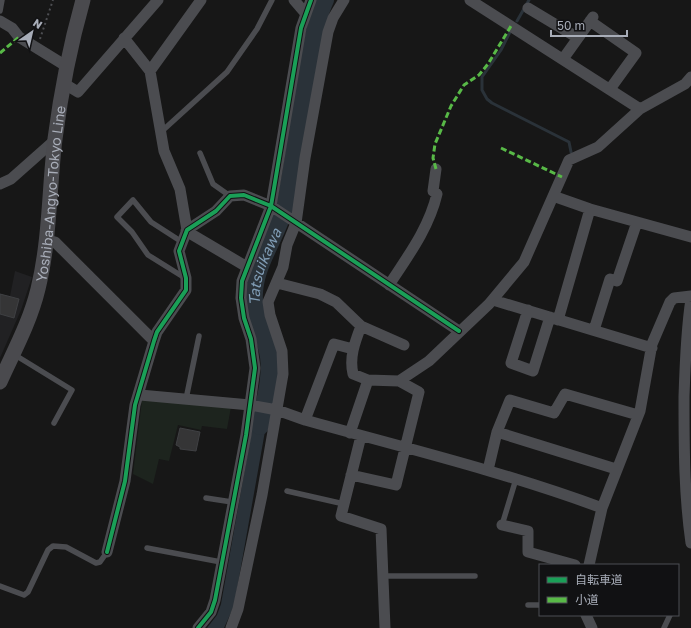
<svg xmlns="http://www.w3.org/2000/svg" width="691" height="628" viewBox="0 0 691 628" font-family="'Golos Text','Noto Sans JP',sans-serif">
<style>
.built{fill:#212123}
.green{fill:#1d241e}
.water{fill:#2a3239}
.lines{fill:none;stroke-linecap:round;stroke-linejoin:round}
.stream{stroke:#2a3239;stroke-width:3}
.river{stroke:#2a3239;stroke-width:18}
.building{fill:#353536;stroke:#3f4043}
.path{stroke:#4d4e52;stroke-width:2;stroke-dasharray:2 3;stroke-linecap:butt}
.service{stroke:#4b4c50;stroke-width:5.5}
.minor{stroke:#4b4c50;stroke-width:11}
.secondary{stroke:#4a4a4e;stroke-width:15}
.quiet{stroke:#58b947;stroke-width:3;stroke-dasharray:6 3;stroke-linecap:butt}
.cycleway-casing{stroke:#111113;stroke-width:6}
.cycleway{stroke:#1a9f57;stroke-width:4}
.labels{text-anchor:middle;dominant-baseline:central;stroke-width:3;stroke-linejoin:round;paint-order:stroke}
.street-label{font-size:14px;fill:#a8adb8;stroke:#111113}
.water-label{font-size:15px;font-style:italic;fill:#7f9bb3;stroke:#111113}
</style>
<rect width="100%" height="100%" fill="#171717"/>
<path class="built" d="M15 271 32 277 21 310 0 358V294L10 296Z"/>
<path class="green" d="M142 400 231 407 227 429 202 426 201 430 178 425 169 461 159 459 153 484 133 474Z"/>
<path class="water" d="M257 401 270 403 234 606 224 628H207L217 615 221 604Z"/>
<g class="lines">
<path class="stream" d="M517 21 529 0
M510 32 501 50 482 77V90L487 99 492 103 569 142 571 152"/>
<path class="river" id="s1" d="M260 426C264 404 272 379 269 357 266 335 252 315 254 292 256 261 278 235 285 205 296 156 299 105 310 55 314 36 317 17 325 0"/>
</g>
<path class="building" d="M0 294 19 299 14 318 0 314Z
M180 428 200 432 196 451 180 449V447L176 445Z"/>
<g class="lines">
<path class="path" d="M40 39 53 0"/>
<path class="service" d="M0 11 2 0
M161 132 227 72 257 29 272 0
M200 153 213 184 230 196
M182 242 151 222 133 200 117 217 132 232 148 255 185 278
M15 355 72 390 54 423
M186 399 199 336
M287 491 344 504
M206 498 232 502
M502 525 516 479
M147 548 221 562
M383 576H475
M0 586 24 595 28 592 48 550 53 546 66 547 96 563 100 562 107 552
M528 605H540
M664 628 670 615"/>
<path class="minor" d="M294 0 306 14
M470 0 640 109
M528 8 578 38
M0 21 12 28 19 37 66 66
M590 21 636 53 610 89
M124 38 150 71
M563 59 593 17
M63 83 78 92 158 0
M0 184 11 179 55 140
M553 196 590 209 691 237
M187 230 180 189 164 151 150 71 201 0
M186 231 247 267
M47 240 55 242 154 341
M277 283 320 294 336 302 361 326 404 345
M389 285C408 256 429 228 437 194L433 191 436 169
M691 299C686 331 685 365 684 397 684 446 684 494 691 543
M493 300 652 348
M528 310 511 363 533 371 550 317
M558 320 590 209
M361 326C355 342 349 357 353 374L368 380
M594 330 610 279 617 281 637 222
M399 381 429 361 489 304 524 262 569 160 598 147 640 109 685 84 691 77
M140 395 250 405 277 410 305 420C405 448 505 472 602 508
M305 420 334 344 353 349
M497 432 616 469
M350 433 368 380 399 381 419 392 396 485 351 475
M361 436 341 516 381 529 385 628
M488 470 497 432 510 400 554 413 565 394 638 415
M502 525 528 531V552L575 565
M107 552 125 481 135 405 154 341 157 332 186 290V278L179 251 187 230 216 211 230 196 244 195 271 206 459 331
M589 565 602 508 640 411 652 344 670 302 674 298 691 296
M586 615 592 628
M198 628 211 612 215 600 246 435 255 368 251 339 244 318 241 298 242 281 271 206 301 28 311 0
M231 628 238 609 262 495 283 374 282 351 270 315 268 302 283 267 287 245 296 223 305 158 328 32 333 18 344 0"/>
<path class="secondary" id="s2" d="M0 382C14 351 30 322 38 289 50 240 49 189 55 139 61 92 70 46 83 0"/>
<path class="quiet" d="M0 53 19 37
M501 148 562 177
M436 169 433 158 435 144 451 106 464 85 479 75 488 64 511 26"/>
<g class="cycleway-casing">
<path id="cycleway" d="M107 552 125 481 135 405 154 341 157 332 186 290V278L179 251 187 230 216 211 230 196 244 195 271 206 459 331
M198 628 211 612 215 600 246 435 255 368 251 339 244 318 241 298 242 281 271 206 301 28 311 0"/>
</g>
<use href="#cycleway" class="cycleway"/>
</g>
<g class="labels">
<g class="street-label">
<text stroke="none"><textPath href="#s2" startOffset="197">Yoshiba-Angyo-Tokyo Line</textPath></text>
</g>
<g class="water-label">
<text stroke="none"><textPath href="#s1" startOffset="164">Tatsuikawa</textPath></text>
</g>
</g>
<rect x="539" y="564" width="140" height="52" fill="#111113" stroke="#4d4f55"/>
<rect x="547" y="577" width="20" height="6" fill="#1a9f57" stroke="#4d4f55"/>
<text x="575" y="584" font-size="12" fill="#a8adb8">自転車道</text>
<rect x="547" y="597" width="20" height="6" fill="#58b947" stroke="#4d4f55"/>
<text x="575" y="604" font-size="12" fill="#a8adb8">小道</text>
<g transform="translate(32 32) rotate(34)" stroke="#111113" stroke-width="3" paint-order="stroke">
<path d="M0-3L7 15L0 10L-7 15Z" fill="#a8adb8"/>
<text y="-6" font-size="11" font-weight="bold" text-anchor="middle" fill="#a8adb8">N</text>
</g>
<path d="M551 30v6h76v-6" fill="none" stroke="#a8adb8" stroke-width="2"/>
<text x="557" y="30" font-size="12" fill="#a8adb8" stroke="#111113" stroke-width="3" paint-order="stroke">50 m</text>
</svg>
